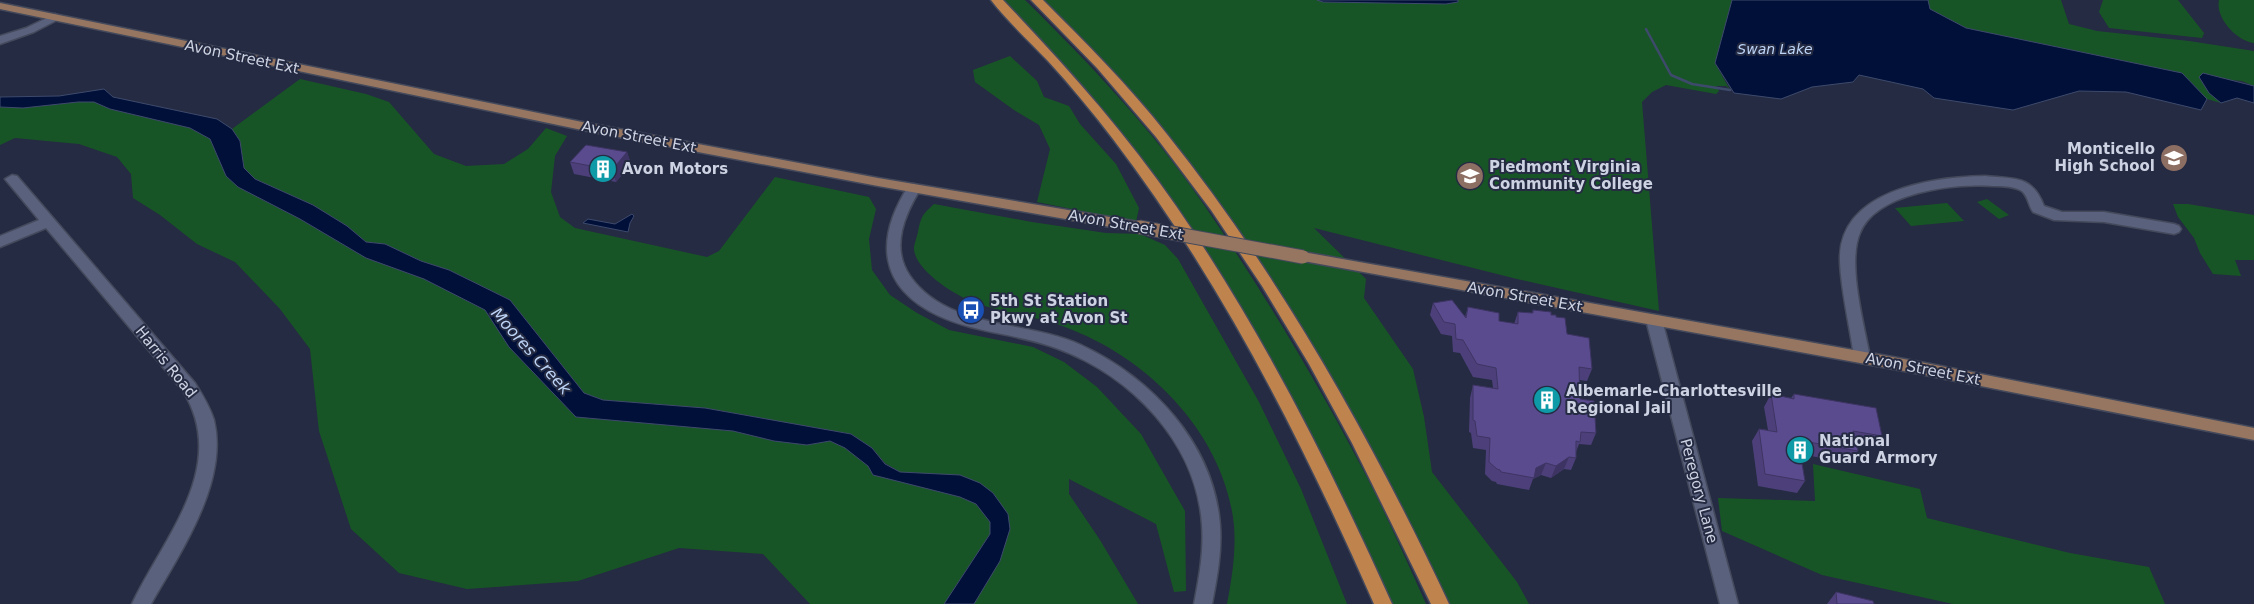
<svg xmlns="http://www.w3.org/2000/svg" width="2254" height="604" viewBox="0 0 2254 604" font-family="'DejaVu Sans',sans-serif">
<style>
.green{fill:#185526}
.water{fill:#001039;stroke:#3e4a6c}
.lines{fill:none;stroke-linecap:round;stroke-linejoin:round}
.stream{stroke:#3e4a6c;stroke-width:2.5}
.minor-casing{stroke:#44495c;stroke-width:3}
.major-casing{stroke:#44495c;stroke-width:3}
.highway-casing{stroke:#44495c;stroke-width:3}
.minor{fill:#59617c;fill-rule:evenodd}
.major{fill:#967660;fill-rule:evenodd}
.highway{fill:#bf844d;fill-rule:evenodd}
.major-bridge-casing{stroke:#44495c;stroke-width:15;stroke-linecap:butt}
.major-bridge{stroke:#967660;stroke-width:13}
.wall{fill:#4d407a}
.shaded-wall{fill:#3e3463}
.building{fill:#594b8e;stroke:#3e3463}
.labels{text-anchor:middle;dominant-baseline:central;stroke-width:4;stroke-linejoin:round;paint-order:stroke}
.far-water-label{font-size:14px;font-style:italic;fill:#bdd4f7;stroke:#252b42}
.street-label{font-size:15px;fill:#ced3e3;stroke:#252b42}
.poi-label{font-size:15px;font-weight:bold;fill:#ced3e3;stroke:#252b42;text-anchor:start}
.water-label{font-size:16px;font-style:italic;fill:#bdd4f7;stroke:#252b42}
</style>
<rect width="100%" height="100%" fill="#252b42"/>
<path class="green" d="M1000 0H1025C1089 63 1151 128 1202 202 1265 294 1323 391 1374 491 1392 528 1409 566 1426 604H1387L1269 357 1217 267 1157 180 1114 125 1056 56Z
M1037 0H1317L1323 2 1446 4 1458 2V0H1732L1715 63 1730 90 1726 86H1716L1719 91 1716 94 1666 85 1652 92 1642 102 1659 311 1517 279 1314 228 1366 279 1364 298 1413 369 1424 417 1432 472 1517 582 1529 604H1440L1343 408 1187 166Z
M1928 0H2061L2069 24 2097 31 2189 41 2254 51V86L2242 81 2200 77 2209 93 2221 103 2207 99 2182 73 1966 28 1930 9Z
M2103 0H2178L2204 33 2202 38 2109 28 2099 12Z
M2219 0H2254V43C2237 41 2215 18 2219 0Z
M1010 56 1037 81 1044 97 1069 106 1080 124 1116 164 1139 208 1136 222 1037 202 1050 149 1039 125 1014 110 975 82 973 70Z
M300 79 366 94 389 102 434 154 466 166 504 164 528 149 546 128 567 136 555 156 551 192 560 217 575 228 707 257 719 251 775 177 869 197 876 209 869 239 872 270 890 295 917 313 949 330 1033 347 1064 362 1097 387 1141 434 1185 511 1186 591 1174 592 1156 524 1069 479V494L1100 540 1138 604H974L1008 514 900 472 885 463 872 448 851 434 705 408 603 400 584 393 510 300 449 270 421 261 385 244 366 242 347 226 313 205 255 179 244 168 240 141 232 129Z
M78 102H94L110 109 190 128 210 139 226 176 238 187 300 219 366 258 424 279 485 310 509 347 576 417 733 431 774 441 807 445 830 441 845 448 868 466 873 475 960 497 976 504 990 522V534L944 604H810L763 554 679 548 578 581 467 589 399 573 351 529 319 431 310 349 280 309 235 262 197 244 160 215 133 198 131 174 117 157 79 144 15 138 0 145V107L23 108Z
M1987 199 2009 215 1999 219 1977 202Z
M1947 203 1964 221 1911 226 1895 208Z
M934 204 1032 222 1106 233 1140 234 1165 245 1178 259 1259 402 1301 489 1347 604H1227C1232 578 1236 552 1234 525 1224 431 1143 352 1056 324 1024 313 984 311 955 293 941 285 913 265 914 247 915 242 917 236 918 232 921 216 923 214 934 204Z
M2173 204H2188L2254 215V260H2235L2241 276 2213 274 2200 253 2194 238 2178 217Z
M1813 464 1920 489 1927 518 2070 553 2149 567 2165 604H1953L1822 575 1722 531 1718 498 1815 501Z"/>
<path class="water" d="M1317 0H1458V2L1446 4 1323 2Z
M1732 0H1928L1930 9 1966 28 2182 73 2207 99 2201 110 2126 92 2079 91 2013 110 1934 98 1923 89 1859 75 1853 82 1812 87 1781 99 1734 93 1715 63Z
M2203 73 2254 86V103L2237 98 2221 103 2209 93 2199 77Z
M104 89 113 97 217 119 232 129 240 141 244 168 255 179 313 205 347 226 366 242 385 244 421 261 449 270 510 300 584 393 603 400 705 408 851 434 872 448 885 464 900 472 960 475 980 483 993 493 1008 514 1010 529 1000 561 974 604H944L990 534V522L976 504 960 497 873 475 868 466 845 448 830 441 807 445 774 441 733 431 576 417 509 347 485 310 424 279 366 258 300 219 238 187 226 176 210 139 190 128 110 109 94 102H78L23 108 0 107V97L59 96Z
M632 214 634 216 630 223 628 232 583 223 588 219 615 224Z"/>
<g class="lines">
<path class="stream" d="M1646 29 1671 75 1692 84 1730 90"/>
<g class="minor-casing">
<path id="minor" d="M55 14 61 17 59 19 34 32 0 44V36L26 28Z
M12 175 17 176 195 383C202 394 210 407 214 420 229 482 180 553 151 604H132C163 538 230 467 183 391L46 228 0 247V236L39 220 5 179Z
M1985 176C2015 179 2032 175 2044 206L2062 212H2104L2174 224 2179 226 2181 229 2179 232 2174 234 2104 222 2054 220 2033 212C2028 205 2028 194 2020 190 2012 186 2002 186 1993 186 1956 183 1876 192 1860 233 1847 263 1864 324 1870 357L1868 361 1862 363 1856 361 1854 357C1850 327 1841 291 1840 262 1837 190 1932 177 1985 176Z
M914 184 921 188C905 214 890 247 910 276 948 330 1027 320 1081 345 1152 378 1214 444 1220 525 1222 552 1217 578 1212 604H1194C1199 578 1204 552 1202 525 1197 443 1131 375 1056 348 1018 334 976 333 939 316 877 287 875 238 909 185Z
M1654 315 1659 316 1662 320 1738 604H1720L1646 320 1649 316Z"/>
</g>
<g class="major-casing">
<path id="major" d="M0 3 582 122 878 178 1139 222 1144 224 1146 227 1144 230 1139 232 878 186 582 130 0 9Z
M1303 252 1915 361 2254 428V440L1915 373 1298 260 1296 257 1298 254Z"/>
</g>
<g class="highway-casing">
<path id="highway" d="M991 0H1003C1065 65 1125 132 1176 206 1262 331 1330 466 1392 604H1374C1302 441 1222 282 1113 139 1093 113 1071 86 1048 61 1029 41 1008 22 991 0Z
M1031 0H1043C1086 43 1129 86 1166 133 1281 277 1371 438 1449 604H1431L1352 443 1309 364 1262 286 1211 210 1156 137 1097 68Z"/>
</g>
<use href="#minor" class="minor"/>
<use href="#major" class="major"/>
<use href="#highway" class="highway"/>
<g class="major-bridge-casing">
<path id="major-bridge" d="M1139 227 1303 257"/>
</g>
<use href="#major-bridge" class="major-bridge"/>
</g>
<path class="wall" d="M627 152 631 164 616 182 574 174 570 162Z
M1433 303 1465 317 1468 307 1499 321 1514 324 1518 312 1532 313 1533 310 1551 315 1556 317 1592 369 1587 381 1580 380V399L1596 433 1591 445 1579 444 1576 452V458L1571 470 1564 469 1551 478 1541 475 1533 479 1529 490 1497 484 1496 482 1492 481 1485 474 1486 450 1473 448 1471 433 1469 432 1470 398 1473 385 1493 388 1492 380 1473 377 1460 353 1453 352 1452 336 1441 334 1430 315Z
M1771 394 1791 398 1794 394 1882 436 1874 448 1856 445 1858 451 1849 463 1800 454 1805 481 1797 493 1758 486 1752 441 1759 429 1768 430 1764 407Z
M1836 592 1874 604H1827Z"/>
<path class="shaded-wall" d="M627 152 631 164 616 182 612 170Z
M1569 457 1564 469 1551 478 1556 466Z
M1546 463 1541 475 1533 479 1536 468Z"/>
<path class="building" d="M586 145 627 152 612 170 570 162Z
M1452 300 1466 318 1468 307 1499 313V321L1518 324V312L1533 313V310L1551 312V315H1556V317L1565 318 1567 334 1589 338 1592 369 1579 367 1580 399 1594 401 1596 433 1581 432 1580 442 1576 441V458L1569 457 1556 466 1546 463 1536 468 1534 478 1501 472 1500 470 1497 469 1489 462 1490 438 1477 436 1475 421 1473 420V385L1498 389 1496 368 1477 364 1463 340 1456 339 1455 324 1444 322 1433 303Z
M1771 394 1794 399V394L1876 408 1882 436 1853 431 1858 451 1798 440 1805 481 1765 474 1759 429 1777 432Z
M1836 592 1873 601 1874 604H1837Z"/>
<defs>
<g id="school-disc" transform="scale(1.4375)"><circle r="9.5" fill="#8d6e63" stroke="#252b42"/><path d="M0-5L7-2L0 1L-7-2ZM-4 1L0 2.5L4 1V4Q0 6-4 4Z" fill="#fff"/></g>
<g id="building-disc" transform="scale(1.4375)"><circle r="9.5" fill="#0f9aa8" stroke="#252b42"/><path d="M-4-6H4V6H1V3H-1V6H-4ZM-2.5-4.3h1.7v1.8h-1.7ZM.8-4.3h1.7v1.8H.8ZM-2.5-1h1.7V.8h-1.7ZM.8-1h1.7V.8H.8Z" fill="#fff"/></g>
<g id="university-disc" transform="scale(1.4375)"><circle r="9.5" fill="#8d6e63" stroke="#252b42"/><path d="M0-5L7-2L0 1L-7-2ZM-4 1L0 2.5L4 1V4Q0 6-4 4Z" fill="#fff"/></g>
<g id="bus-disc" transform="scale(1.4375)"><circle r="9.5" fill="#1a4fb4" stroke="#252b42"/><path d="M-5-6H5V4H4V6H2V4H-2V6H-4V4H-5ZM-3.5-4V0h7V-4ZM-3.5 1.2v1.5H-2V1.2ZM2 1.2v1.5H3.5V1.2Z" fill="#fff"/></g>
</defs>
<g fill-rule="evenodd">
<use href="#school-disc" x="2174" y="158"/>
<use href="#building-disc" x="603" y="169"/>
<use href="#university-disc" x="1470" y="176"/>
<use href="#bus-disc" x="971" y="310"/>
<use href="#building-disc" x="1547" y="400"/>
<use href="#building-disc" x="1800" y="450"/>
</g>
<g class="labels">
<g class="far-water-label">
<text x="1775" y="49">Swan Lake</text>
</g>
<g class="street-label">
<text transform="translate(242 57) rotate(12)">Avon Street Ext</text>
<text transform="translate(639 137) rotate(11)">Avon Street Ext</text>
<text transform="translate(1126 225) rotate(10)">Avon Street Ext</text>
<text transform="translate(1525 297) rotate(10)">Avon Street Ext</text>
<text transform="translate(166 362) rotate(51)">Harris Road</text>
<text transform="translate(1923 369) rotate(11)">Avon Street Ext</text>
<text transform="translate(1699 491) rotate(75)">Peregory Lane</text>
</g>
<g class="poi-label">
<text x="2155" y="149" text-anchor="end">Monticello<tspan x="2155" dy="17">High School</tspan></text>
<text x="1489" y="167">Piedmont Virginia<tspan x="1489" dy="17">Community College</tspan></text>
<text x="622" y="169">Avon Motors</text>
<text x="990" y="301">5th St Station<tspan x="990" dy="17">Pkwy at Avon St</tspan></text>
<text x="1566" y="391">Albemarle-Charlottesville<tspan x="1566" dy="17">Regional Jail</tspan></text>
<text x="1819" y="441">National<tspan x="1819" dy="17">Guard Armory</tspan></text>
</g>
<g class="water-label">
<text transform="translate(531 351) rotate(48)">Moores Creek</text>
</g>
</g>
</svg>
